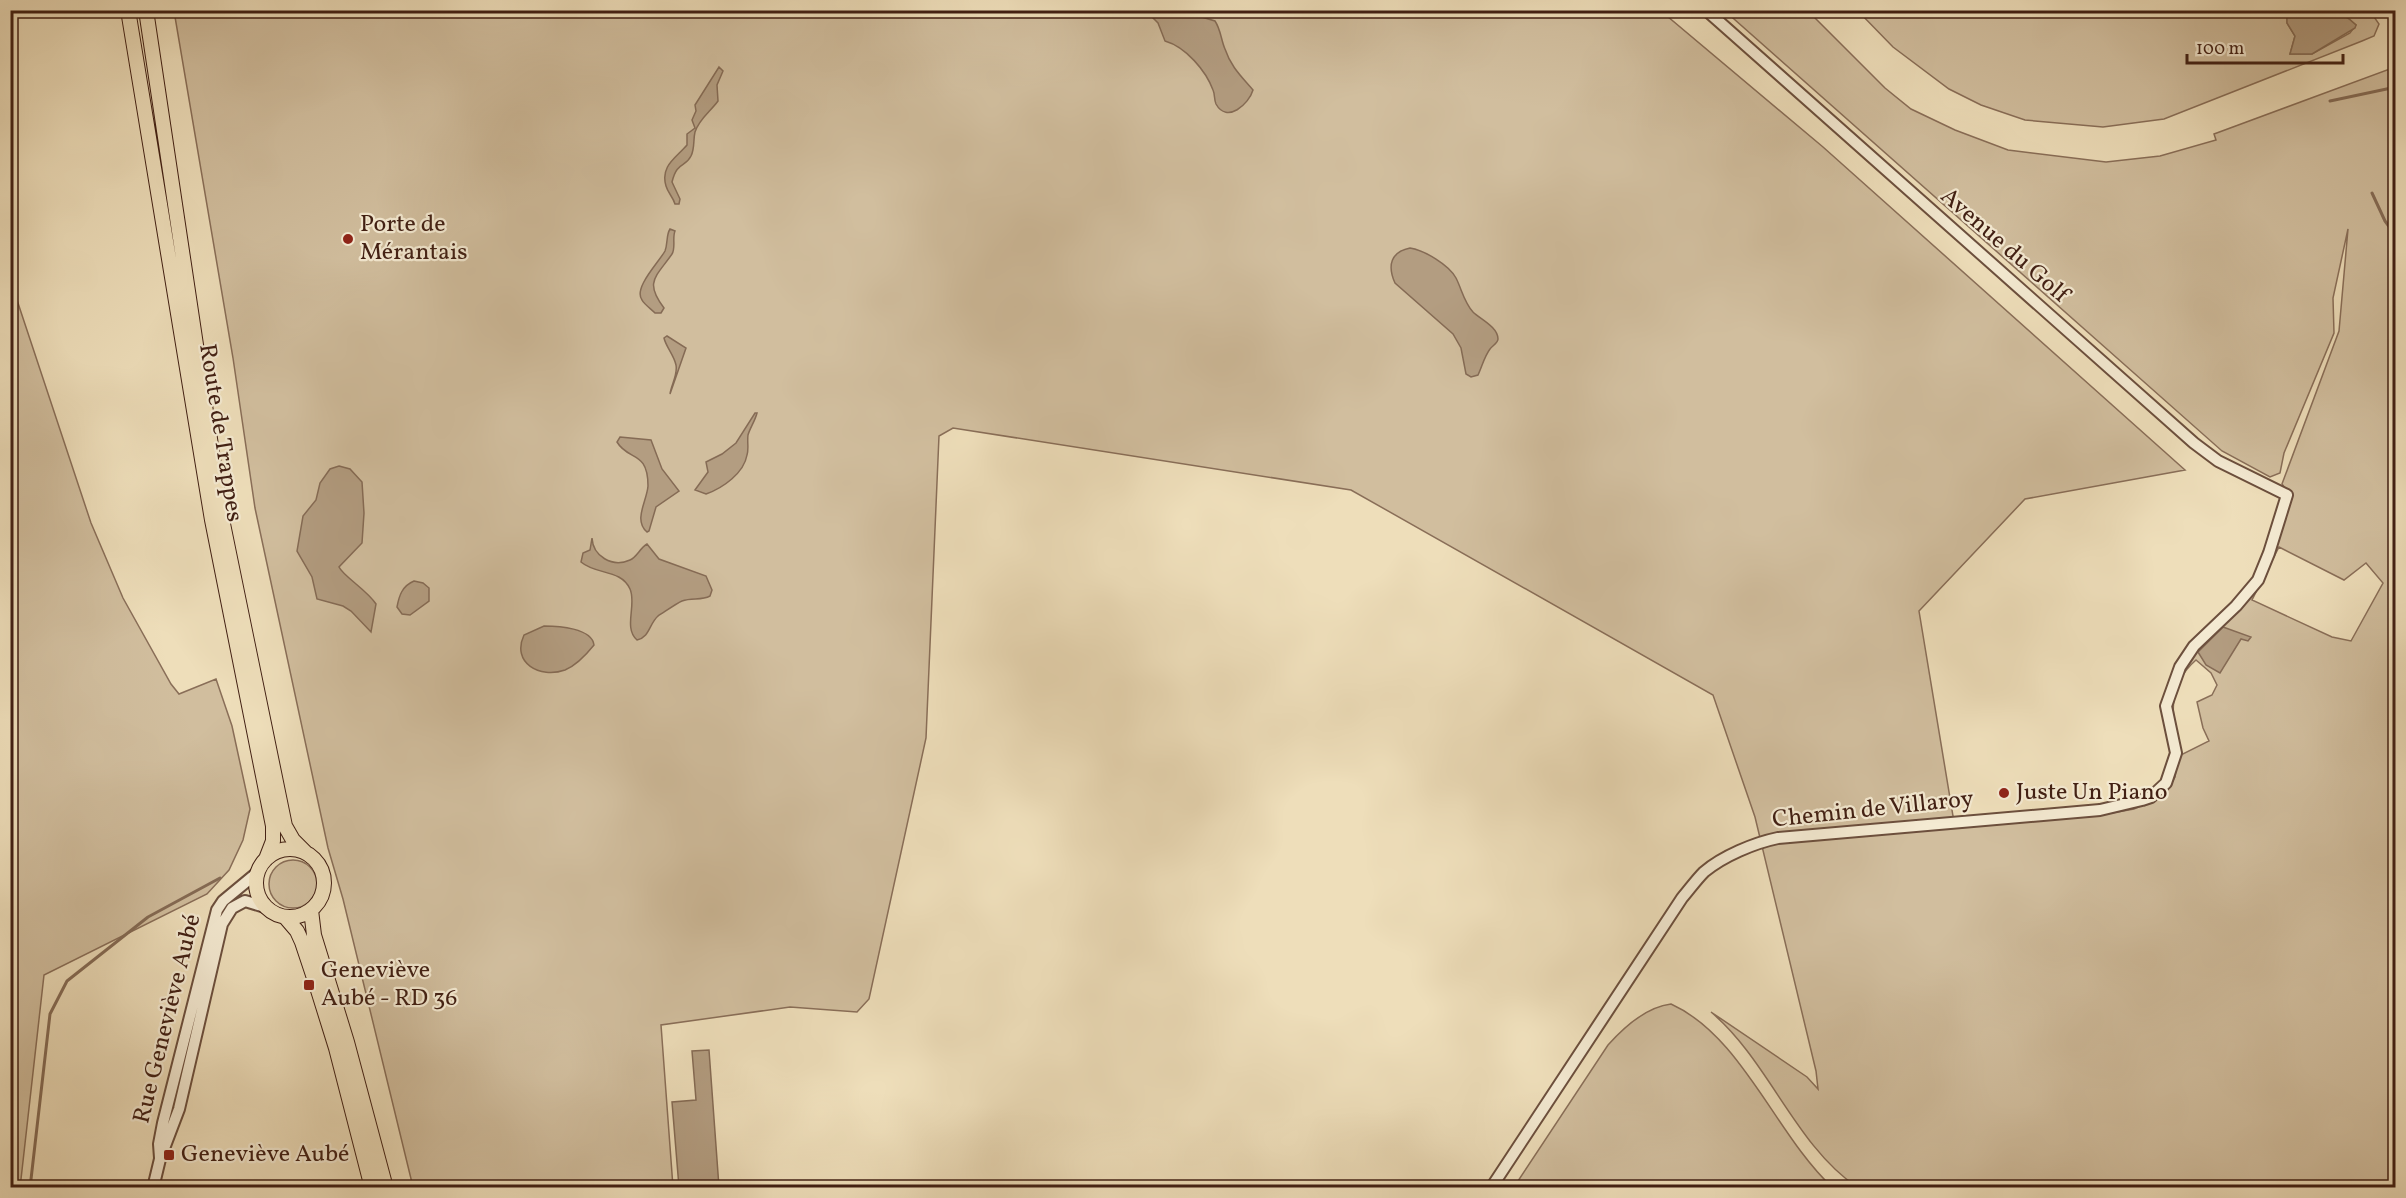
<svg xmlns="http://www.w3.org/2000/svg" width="2406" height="1198" viewBox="0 0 2406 1198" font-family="Vollkorn,serif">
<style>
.green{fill:#d1be9e;stroke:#896e58;stroke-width:1.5;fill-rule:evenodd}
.water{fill:#b39d81;stroke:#856b55;stroke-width:1.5}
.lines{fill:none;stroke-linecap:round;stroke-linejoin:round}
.stream{stroke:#856b55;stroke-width:3}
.minor-casing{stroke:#6c4f3d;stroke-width:14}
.major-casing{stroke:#411f13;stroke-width:16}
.minor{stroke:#f4ead2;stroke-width:10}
.major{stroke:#eedeba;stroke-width:14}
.poi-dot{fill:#8f2418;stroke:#f4ead2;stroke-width:2}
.labels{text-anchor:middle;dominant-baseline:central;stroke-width:4.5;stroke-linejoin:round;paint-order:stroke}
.poi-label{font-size:24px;fill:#411f13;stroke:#f4ead2;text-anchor:start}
.street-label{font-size:24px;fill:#411f13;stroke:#f4ead2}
</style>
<rect width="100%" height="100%" fill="#eedeba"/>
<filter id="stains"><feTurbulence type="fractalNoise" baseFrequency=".00333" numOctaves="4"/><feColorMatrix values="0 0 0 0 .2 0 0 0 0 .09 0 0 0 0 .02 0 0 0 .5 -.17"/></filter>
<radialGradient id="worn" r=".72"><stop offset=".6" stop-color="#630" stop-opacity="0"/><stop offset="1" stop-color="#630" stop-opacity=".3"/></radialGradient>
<path class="green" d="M174 11H1661L1823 147 2185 470 2025 499 1919 611 1953 816 1957 827 2106 814 2134 809 2165 795 2175 777 2177 763 2171 722 2173 696 2183 669 2199 647 2250 594 2290 495 2282 484 2339 331 2348 229 2333 298 2334 333 2284 453 2280 473 2270 477 2222 451 1725 11H1808L1885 88 1911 109 1955 130 2008 150 2106 162 2160 156 2216 140 2214 134 2395 67V1187H1857C1795 1145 1769 1061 1711 1012L1807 1077 1818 1089 1816 1071 1755 817 1713 695 1351 490 953 428 939 436 926 738 869 999 857 1012 790 1007 661 1025 673 1187H413L343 899 328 848 255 508 233 358ZM2279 547 2344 580 2366 563 2383 583 2351 641 2332 637 2252 600ZM2196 660 2211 673 2217 685 2212 695 2197 702 2203 728 2209 741 2181 755C2171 720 2166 686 2196 660Z
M1858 11H2287V23L2295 36 2290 54H2312L2350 33 2356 25 2338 11H2370L2379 24 2374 36 2362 41 2164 119 2103 127 2025 120 1981 105 1949 89 1893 47Z
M11 282 91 523 123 598 171 684 179 694 216 679 232 726 250 809 243 840 229 870 207 894 44 975 20 1188 10 1187Z
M269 884a24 24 0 1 1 48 0a24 24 0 1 1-48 0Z
M1671 1004C1742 1036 1776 1135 1832 1187H1514L1608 1045C1625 1026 1646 1007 1671 1004Z"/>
<path class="water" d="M1146 11H1190L1195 15 1215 21C1221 30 1221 40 1225 49 1231 67 1241 76 1253 90 1249 104 1227 124 1216 104 1214 100 1215 94 1213 90 1206 71 1186 47 1165 41L1158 23Z
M2287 11C2313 10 2336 4 2356 25L2355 28 2312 54H2290L2295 36 2287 23Z
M719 67 723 71 717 85 718 101C710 112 699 119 695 132 693 140 695 148 691 156 685 168 677 161 672 182L680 199 679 204H675C673 197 668 193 666 186 660 166 676 158 687 145V134L695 128 692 120 696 111 695 105Z
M670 229 675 231C672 238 676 248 672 254 656 277 644 282 664 308L661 313H655C651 309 644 304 642 300 633 288 659 262 665 251 668 243 666 235 670 229Z
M1410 248C1424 250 1449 265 1456 278 1462 290 1464 302 1473 312 1480 319 1498 327 1498 339 1498 343 1492 346 1490 349 1484 357 1482 367 1478 375L1471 377 1466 374 1461 348 1453 334 1395 283C1387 265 1391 252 1410 248Z
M667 336 686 348 670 394C671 385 678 375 676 365 674 355 666 347 664 338Z
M755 413H757C755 421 750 428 748 435 747 442 749 449 747 455 744 473 723 488 706 494L695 490 708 472 706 462 722 454 736 443Z
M620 437 651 440 662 469 679 491 656 507 649 531 647 532C633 520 647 501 648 486 648 450 628 461 617 442Z
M339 466 350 469 362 482 364 513 362 543 339 567C343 576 367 590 376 604L371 632 351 611 343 606 317 599 312 577 297 551 303 516 316 500 320 483 330 469Z
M592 538C593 556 612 568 630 560 637 557 640 548 647 544L659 559 706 576 712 590 710 596C701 601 692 597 682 601 677 603 663 613 658 616 649 624 650 637 637 640 623 628 637 604 630 589 621 569 596 575 581 562L583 553 590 550Z
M414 581 423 583 429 588V601L410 615 402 614 397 607C399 596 402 586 414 581Z
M544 626C558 626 592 628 594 645 586 655 577 665 565 670 540 679 511 663 524 635Z
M2223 627 2251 637 2248 641 2241 639 2220 673 2206 665 2198 652Z
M709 1050 719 1187H679L672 1102 696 1100 692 1051Z"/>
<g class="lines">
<path class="stream" d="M2330 101 2396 87
M2372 193 2385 221 2396 236
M30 1188 50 1014 67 981 148 917 220 878"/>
<g class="minor-casing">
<path id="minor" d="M160 1158 159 1144 163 1123 217 910 223 901 258 872
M153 1188 160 1159 179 1109 222 924 232 908 245 901 268 908
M1491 1188 1682 898C1689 890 1696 880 1704 872 1723 856 1754 843 1778 838L2100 810 2142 800 2151 797 2166 783 2176 753 2166 706 2180 667 2194 646 2236 606 2258 580 2269 553 2287 495 2218 461 2194 443C2032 298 1868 155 1706 10"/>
</g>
<g class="major-casing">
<path id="major" d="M128 10 212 520 273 826V841L266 859
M146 10 222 519 285 826 293 840 306 853
M256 883a34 34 0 1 1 68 0a34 34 0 1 1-68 0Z
M311 910 314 935 347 1042 386 1188
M285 917 297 931 302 942 317 987 336 1048 372 1188"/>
</g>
<use href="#minor" class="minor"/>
<use href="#major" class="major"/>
</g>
<g class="poi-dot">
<circle cx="348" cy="239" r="6"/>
<circle cx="2004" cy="793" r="6"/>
<rect x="303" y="979" width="12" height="12" rx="3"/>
<rect x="163" y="1149" width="12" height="12" rx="3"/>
</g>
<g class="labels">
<g class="poi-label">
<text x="360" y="225">Porte de<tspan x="360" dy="28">Mérantais</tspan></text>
<text x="2016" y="793">Juste Un Piano</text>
<text x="321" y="971">Geneviève<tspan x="321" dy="28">Aubé - RD 36</tspan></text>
<text x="181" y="1155">Geneviève Aubé</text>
</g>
<g class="street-label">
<text transform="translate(2004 246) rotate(41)">Avenue du Golf</text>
<text transform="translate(220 433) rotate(81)">Route de Trappes</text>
<text transform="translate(1873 810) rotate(-6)">Chemin de Villaroy</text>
<text transform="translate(168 1019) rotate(-76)">Rue Geneviève Aubé</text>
</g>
</g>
<rect width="2406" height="1198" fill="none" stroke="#eedeba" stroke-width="36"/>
<rect x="12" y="12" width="2382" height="1174" fill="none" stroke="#411f13" stroke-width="3"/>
<rect x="18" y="18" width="2370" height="1162" fill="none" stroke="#411f13" stroke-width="1.5"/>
<path d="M2187 54v9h156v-9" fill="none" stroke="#411f13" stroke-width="3"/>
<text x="2196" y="54" font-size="18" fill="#411f13" stroke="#f4ead2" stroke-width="4.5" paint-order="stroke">100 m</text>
<rect width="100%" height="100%" filter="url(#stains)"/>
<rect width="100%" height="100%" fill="url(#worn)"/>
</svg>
